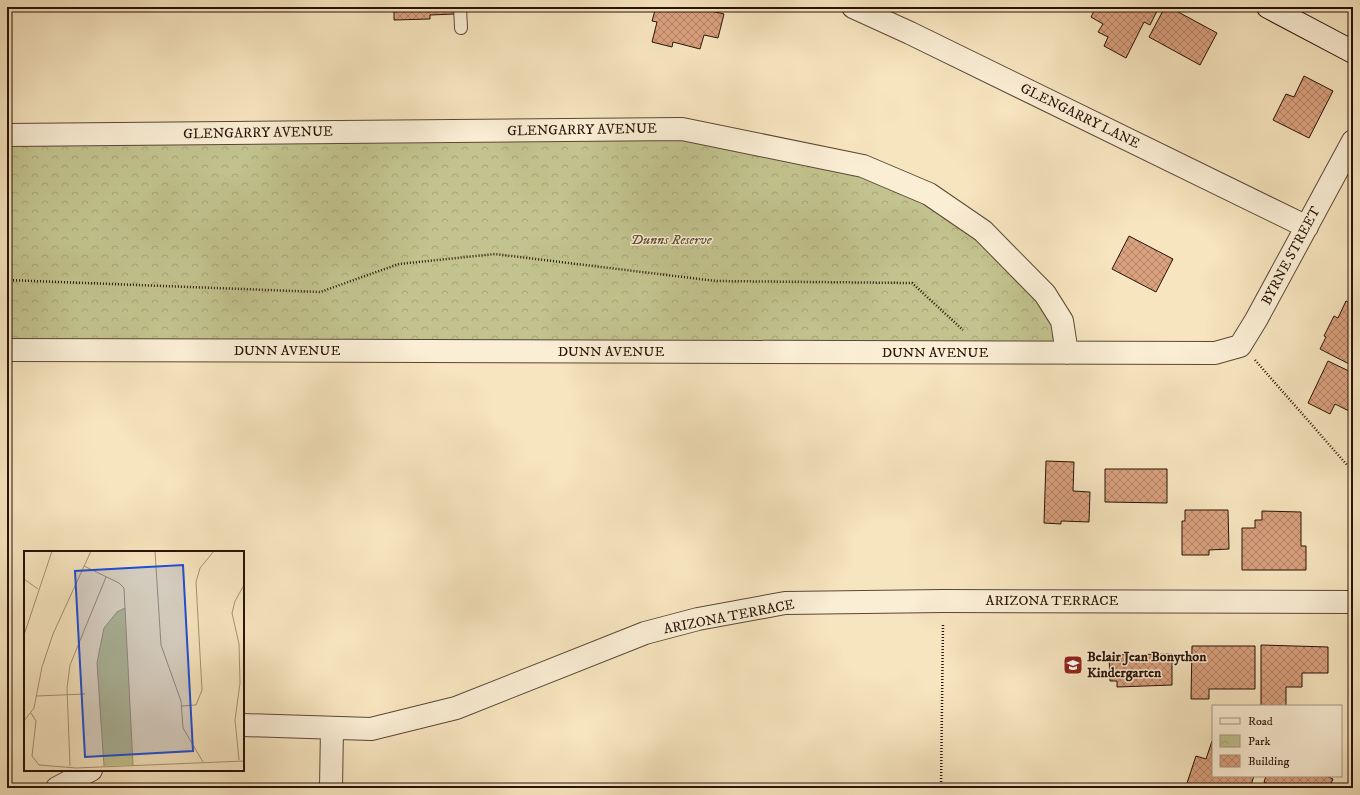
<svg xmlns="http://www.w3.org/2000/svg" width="1360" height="795" viewBox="0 0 1360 795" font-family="'IM FELL DW Pica',serif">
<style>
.park{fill:url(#park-crowns);stroke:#766a4a}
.building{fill:url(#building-cross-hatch);stroke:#291207}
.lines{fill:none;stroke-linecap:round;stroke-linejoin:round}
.service-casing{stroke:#5c4735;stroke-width:14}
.minor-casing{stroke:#5c4735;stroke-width:24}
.secondary-casing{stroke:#291207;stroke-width:24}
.path{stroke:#291207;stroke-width:2.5;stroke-dasharray:1 2;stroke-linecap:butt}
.service{stroke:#faeed5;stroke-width:12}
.minor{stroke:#faeed5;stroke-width:22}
.secondary{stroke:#faeed5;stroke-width:22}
.labels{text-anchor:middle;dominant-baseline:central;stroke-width:3;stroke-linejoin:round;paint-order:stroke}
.street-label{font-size:14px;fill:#291207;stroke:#faeed5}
.park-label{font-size:14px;font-style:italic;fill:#5f5036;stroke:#faeed5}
.poi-label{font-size:14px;font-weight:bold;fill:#291207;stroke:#faeed5;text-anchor:start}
.inset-road{fill:none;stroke:#a59175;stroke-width:1}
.view{fill:#1d4ed8;fill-opacity:0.15;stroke:#1d4ed8;stroke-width:2}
.inset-edge{fill:none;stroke:#291207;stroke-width:2}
</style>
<defs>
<pattern id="park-crowns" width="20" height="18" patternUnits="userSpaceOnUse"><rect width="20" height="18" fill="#c2c38e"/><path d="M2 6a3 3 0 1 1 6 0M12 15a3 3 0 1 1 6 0" fill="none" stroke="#a7a679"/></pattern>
<pattern id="building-cross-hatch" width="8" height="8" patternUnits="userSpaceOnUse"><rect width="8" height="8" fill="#daa17f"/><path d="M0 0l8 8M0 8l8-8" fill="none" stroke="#b18266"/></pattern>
</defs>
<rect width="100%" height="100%" fill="#f7e5bf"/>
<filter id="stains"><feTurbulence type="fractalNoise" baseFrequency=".005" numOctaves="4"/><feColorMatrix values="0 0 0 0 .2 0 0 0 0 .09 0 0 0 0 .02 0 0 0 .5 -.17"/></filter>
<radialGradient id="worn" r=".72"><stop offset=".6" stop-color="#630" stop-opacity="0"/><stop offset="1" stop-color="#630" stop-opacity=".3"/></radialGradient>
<path class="park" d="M682 129 929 194 1045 294 1067 353 7 350V135Z"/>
<path class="building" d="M394 7H455V14L430 15V19L394 20Z
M656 7H712L711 11 724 14 718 38 704 35 700 49 673 42 672 47 652 42 657 22 652 21Z
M1096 7H1159L1150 25 1144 22 1126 58 1104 46 1108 37 1098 32 1103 24 1091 17Z
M1165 7H1169L1217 33 1200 65 1149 37Z
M1304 76 1333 91 1309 138 1273 120 1286 94 1294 97Z
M1129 236 1173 259 1156 292 1112 269Z
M1346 301 1353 305V366L1320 349 1326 337 1324 336 1334 316 1338 318Z
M1328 361 1353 373V413L1335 404 1330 414 1308 403Z
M1046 461 1074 462 1073 491 1090 492 1089 522 1061 521V524L1044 523Z
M1105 469H1167V503L1105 502Z
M1185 510H1228L1229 549 1209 550V555H1182V521H1185Z
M1262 511 1301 512V546H1306V570H1242V528H1255V520H1262Z
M1261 645 1328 647V673H1302V687H1286V706H1261Z
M1192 646H1255V689H1209V699H1191Z
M1172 654V685L1117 687V681H1110L1109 655Z
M1212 741 1213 776H1254L1250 788H1193L1186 786 1196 756 1206 759Z
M1266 776H1326L1333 779 1329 788H1276L1264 782Z"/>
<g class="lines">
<g class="service-casing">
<path id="service" d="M460 7 461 28"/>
</g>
<g class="minor-casing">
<path id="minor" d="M853 7 910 33 1307 227
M7 135 682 129 863 166 929 194 983 231 1045 294 1062 321 1067 353
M7 350 1215 353 1240 346 1256 320 1353 141
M243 725 371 729 456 708 645 633 698 619 785 603 943 601 1353 602
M57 788 91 770
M331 788 332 728"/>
</g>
<g class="secondary-casing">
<path id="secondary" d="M1268 7 1353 52"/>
</g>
<path class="path" d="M7 280 320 292 399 264 495 254 716 281 912 283 963 330
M1255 360 1347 465 1353 469
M941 788 943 623"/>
<use href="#service" class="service"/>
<use href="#minor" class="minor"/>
<use href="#secondary" class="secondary"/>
</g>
<defs>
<g id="school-square" transform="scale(1)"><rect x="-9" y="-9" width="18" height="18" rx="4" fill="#8f2418" stroke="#faeed5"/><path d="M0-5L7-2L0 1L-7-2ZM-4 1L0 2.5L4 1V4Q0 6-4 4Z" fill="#fff"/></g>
</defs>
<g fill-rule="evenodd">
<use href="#school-square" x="1073" y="665"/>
</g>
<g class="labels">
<g class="street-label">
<text transform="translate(1080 116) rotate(26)">GLENGARRY LANE</text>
<text transform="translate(582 130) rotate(-1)">GLENGARRY AVENUE</text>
<text transform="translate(258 133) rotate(-1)">GLENGARRY AVENUE</text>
<text transform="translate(1291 256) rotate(-62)">BYRNE STREET</text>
<text x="287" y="351">DUNN AVENUE</text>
<text x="611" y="352">DUNN AVENUE</text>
<text x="935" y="353">DUNN AVENUE</text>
<text x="1052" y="601">ARIZONA TERRACE</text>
<text transform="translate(729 617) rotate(-11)">ARIZONA TERRACE</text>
</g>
<g class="park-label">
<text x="671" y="240">Dunns Reserve</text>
</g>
<g class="poi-label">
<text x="1087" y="657">Belair Jean Bonython<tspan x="1087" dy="16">Kindergarten</tspan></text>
</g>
</g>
<g transform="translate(24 551)">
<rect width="220" height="220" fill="#f7e5bf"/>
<path d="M101 57 109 214 80 215 73 112 80 77 93 61Z" fill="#c2c38e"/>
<path class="inset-road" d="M131 0 137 94 157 150 159 177 179 211M60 15 95 32 100 37 109 214M0 28 14 38M0 84 28 0M13 145 61 143M158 155 172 154 178 139 172 31 176 17 190 0M7 162 12 170 8 205 15 214 52 217 220 210M0 170 10 157 18 116 29 83 67 0M215 209 211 169 216 132 215 93 208 62 211 50 220 34M46 215 43 137 46 114 82 26M80 215 73 112 80 77 93 61 101 57"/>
<path class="view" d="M159 14 169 200 61 206 51 20Z"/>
<rect width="220" height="220" class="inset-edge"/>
</g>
<rect width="1360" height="795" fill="none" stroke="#f7e5bf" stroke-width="24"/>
<rect x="8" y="8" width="1344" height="779" fill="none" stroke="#291207" stroke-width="2"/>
<rect x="12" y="12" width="1336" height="771" fill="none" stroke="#291207"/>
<rect x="1212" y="705" width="130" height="72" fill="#faeed5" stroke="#a69683"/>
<rect x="1220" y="718" width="20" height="6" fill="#faeed5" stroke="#a69683"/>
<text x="1248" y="725" font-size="12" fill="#291207">Road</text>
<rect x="1220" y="735" width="20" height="12" fill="url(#park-crowns)" stroke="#a69683"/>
<text x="1248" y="745" font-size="12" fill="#291207">Park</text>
<rect x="1220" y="755" width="20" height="12" fill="url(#building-cross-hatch)" stroke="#a69683"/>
<text x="1248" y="765" font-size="12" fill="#291207">Building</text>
<rect width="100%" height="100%" filter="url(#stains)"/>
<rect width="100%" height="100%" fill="url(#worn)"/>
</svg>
